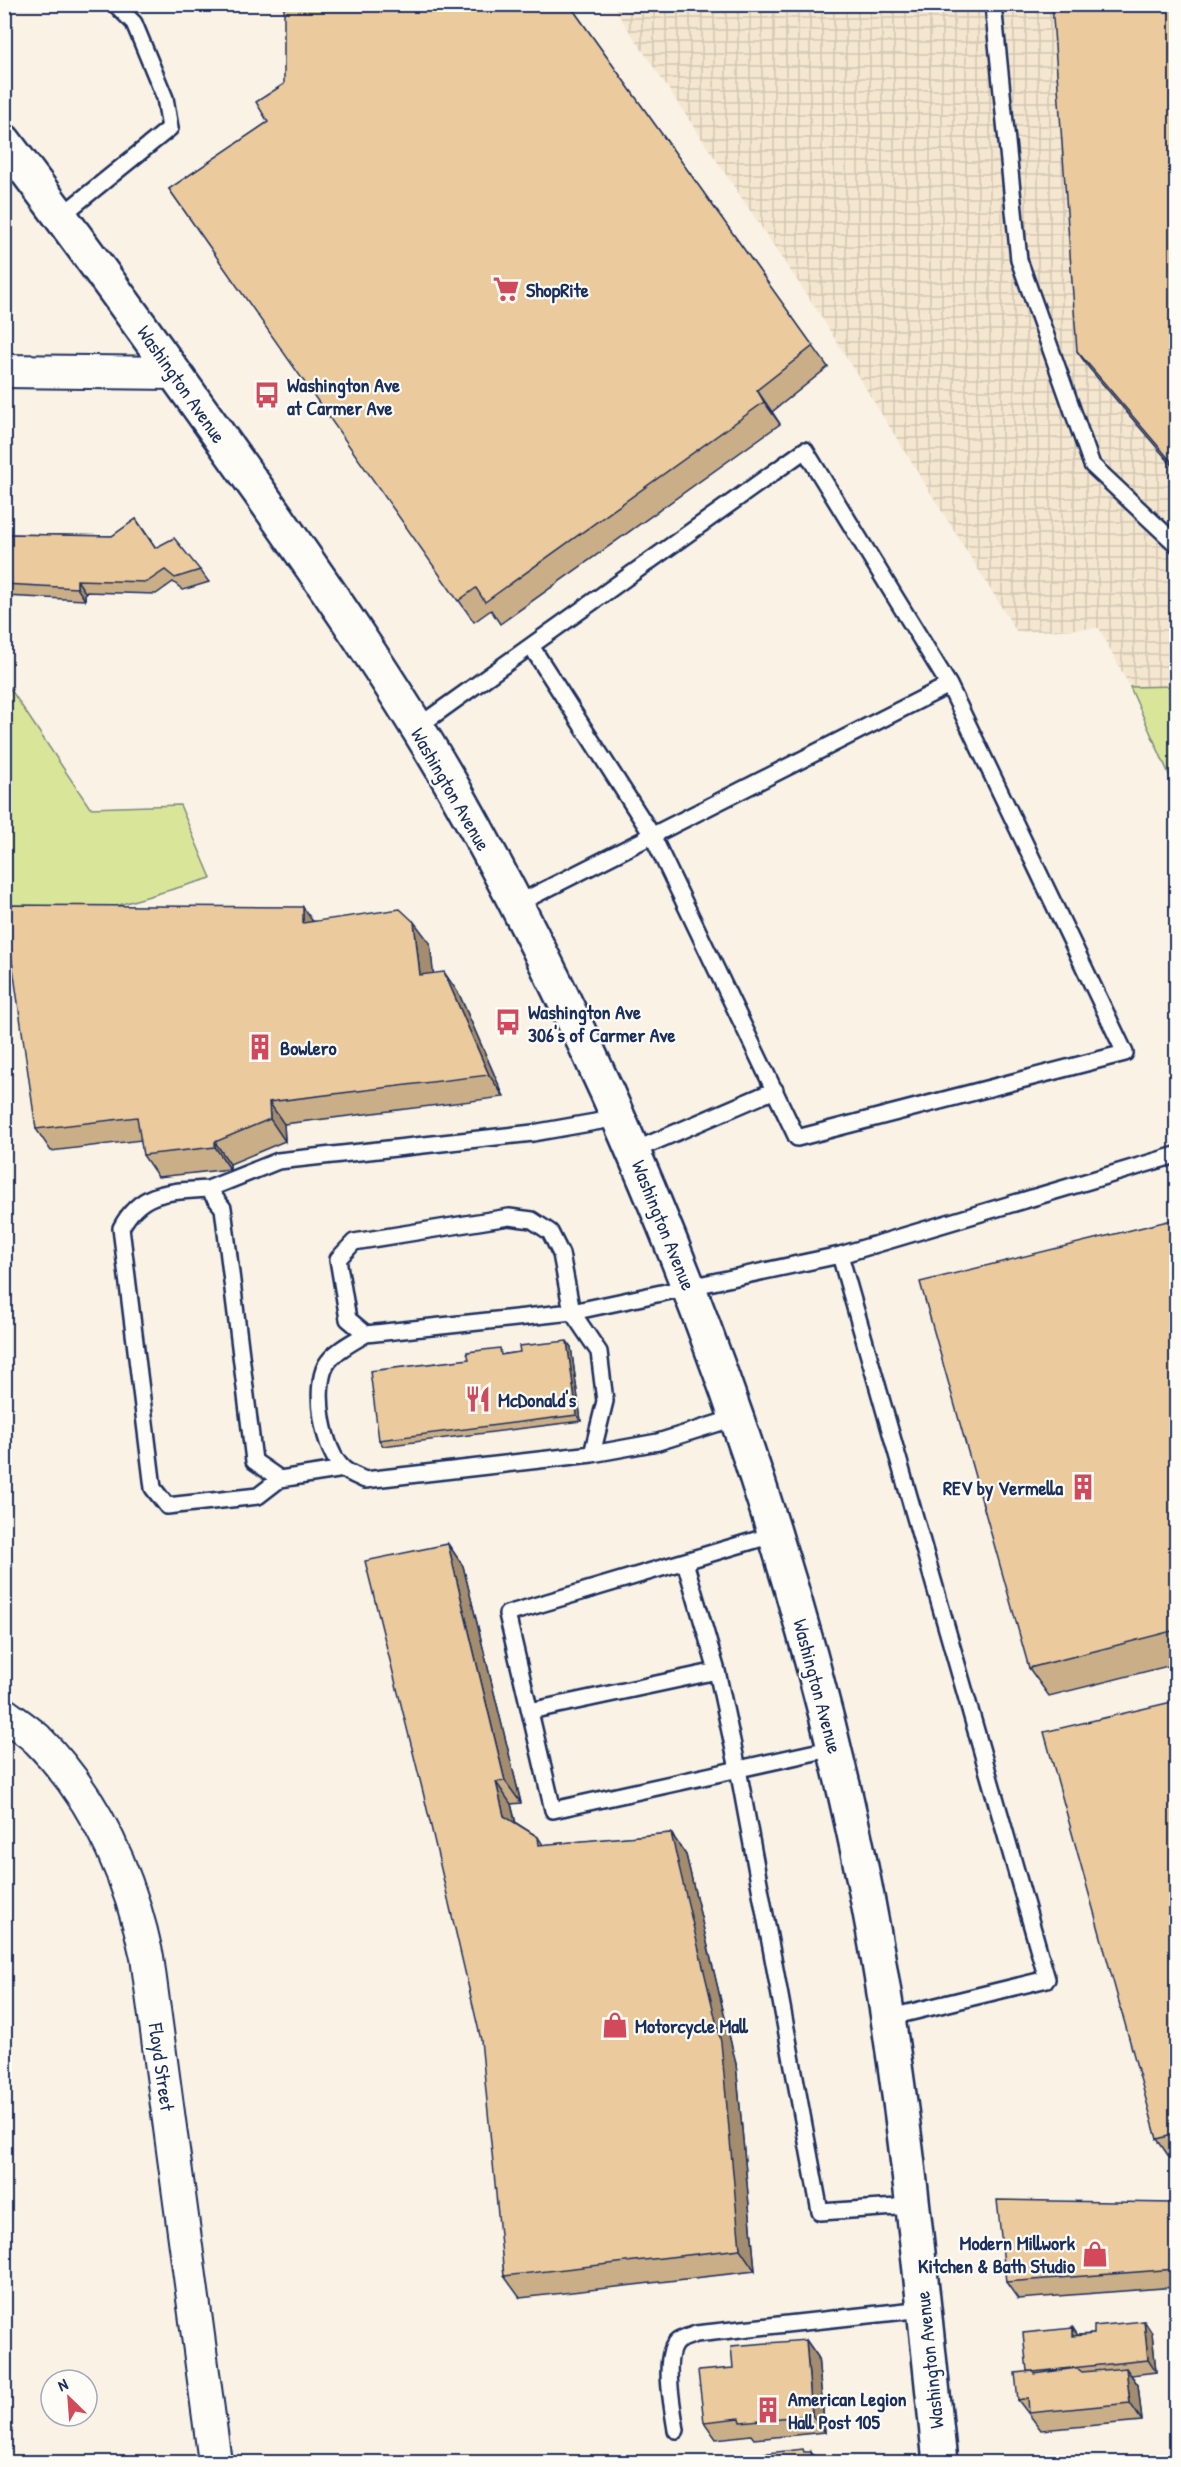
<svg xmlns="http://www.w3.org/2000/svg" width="1181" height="2467" viewBox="0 0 1181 2467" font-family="'Patrick Hand',sans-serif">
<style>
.industrial{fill:url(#industrial-grid)}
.green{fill:#d9e699;stroke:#7a8a7c;stroke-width:1.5}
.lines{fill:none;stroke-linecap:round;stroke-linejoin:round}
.service-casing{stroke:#1b2f5e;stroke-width:20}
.minor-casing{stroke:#1b2f5e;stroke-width:36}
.secondary-casing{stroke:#1b2f5e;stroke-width:38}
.service{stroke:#fdfcf7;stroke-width:15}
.minor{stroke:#fdfcf7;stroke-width:32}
.secondary{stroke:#fdfcf7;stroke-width:33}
.wall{fill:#caae87;stroke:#1b2f5e;stroke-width:1.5}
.shaded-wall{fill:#a48d6e;stroke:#1b2f5e;stroke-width:1.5}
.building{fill:#ebca9d;stroke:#1b2f5e;stroke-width:1.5}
.labels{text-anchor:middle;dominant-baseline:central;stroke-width:4.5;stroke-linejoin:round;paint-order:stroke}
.poi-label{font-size:20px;font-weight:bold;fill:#1b2f5e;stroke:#fdfcf7;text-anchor:start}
.street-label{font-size:20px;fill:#1b2f5e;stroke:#fdfcf7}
</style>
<defs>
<pattern id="industrial-grid" width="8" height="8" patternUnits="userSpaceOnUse" patternTransform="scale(1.5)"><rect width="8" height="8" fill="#f5e6cf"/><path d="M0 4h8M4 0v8" fill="none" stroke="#d1c6b4"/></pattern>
</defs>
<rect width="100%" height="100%" fill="#f9f2e5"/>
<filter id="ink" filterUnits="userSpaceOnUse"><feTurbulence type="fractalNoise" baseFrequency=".0167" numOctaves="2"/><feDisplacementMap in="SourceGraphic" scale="12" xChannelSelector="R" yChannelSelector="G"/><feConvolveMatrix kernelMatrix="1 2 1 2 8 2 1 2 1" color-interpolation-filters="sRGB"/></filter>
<g filter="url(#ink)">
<path class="industrial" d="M612 5H1176V686L1130 687 1099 628 1017 632 817 310Z"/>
<path class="green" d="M7 684 90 808 180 805 211 878 85 915H5L4 685Z
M1176 686V790L1130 687Z"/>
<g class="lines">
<g class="service-casing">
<path id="service" d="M993 4 1019 260 1092 465 1176 544
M61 216 170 128 165 98 134 23 115 4
M416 728 805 450 949 685 1125 1053 797 1138 652 835 531 646
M517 904 949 685
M633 1151 775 1090
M208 1189 278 1161 533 1133 618 1118
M840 1255 1047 1979 887 2018
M366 1334C353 1342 334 1351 326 1365 313 1389 323 1452 344 1469 350 1474 359 1477 365 1480L592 1454 658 1442 738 1417
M592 1454 605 1401 599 1352 572 1312 561 1254 550 1232 532 1220 509 1217 354 1242 338 1259 348 1319 366 1334 572 1312 840 1255 1176 1155
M280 1479 258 1496 167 1506 153 1488 121 1228C141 1190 169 1192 208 1189L223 1208 254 1461 280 1479 344 1469
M776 1534 507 1614 553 1810 834 1748
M685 1562 717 1671
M530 1711 717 1671 738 1769 820 2212 913 2206
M676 2430C673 2410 661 2354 678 2341 683 2338 691 2336 696 2334L924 2309"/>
</g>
<g class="minor-casing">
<path id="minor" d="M4 371 175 373
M4 1714C15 1722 27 1730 37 1739 96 1798 130 1876 147 1957L215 2462"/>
</g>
<g class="secondary-casing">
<path id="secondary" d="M4 141C92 257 176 375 260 493 326 587 392 682 450 782 507 882 558 985 606 1090 713 1328 797 1574 853 1829 899 2037 918 2251 940 2462"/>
</g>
<use href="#service" class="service"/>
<use href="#minor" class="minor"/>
<use href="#secondary" class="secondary"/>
</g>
<path class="wall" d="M569 4 828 367 772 412 780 424 500 624 491 610 474 622 169 189 268 122Z
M1176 4V470L1089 368 1077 351Z
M136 519 156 548 200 570 209 582 183 590 173 582 156 594 85 592V600L4 596V534L112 536Z
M313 921 430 943 433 974 459 994 504 1097 284 1124 285 1141 230 1164V1169L158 1177 143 1155 141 1140 51 1151 36 1129Z
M1176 1219V1664L1049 1696 1029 1668Z
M571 1347 581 1421 383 1446 379 1440 505 1354Z
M448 1544 463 1566 521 1803 511 1804 516 1823 538 1837 543 1845 671 1833 686 1855 736 2064 755 2271 520 2298 504 2276Z
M1176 1701V2167L1157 2139Z
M1176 2209V2287L1018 2299 1006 2282Z
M1144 2321 1152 2333 1156 2372 1131 2375 1138 2385 1142 2421 1041 2430 1018 2400 1027 2371 1078 2335 1094 2334Z
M806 2340 818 2357 825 2432 754 2439 751 2435 716 2439 704 2422 733 2368Z"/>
<path class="shaded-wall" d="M4 307 7 311 8 324 4 319Z
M757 390 772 412 780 424 764 402Z
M77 580 85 592V600L77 588Z
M303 907 318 929 303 923Z
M414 922 430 943 436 997 420 975Z
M444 972 459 994 504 1097 489 1075Z
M269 1102 284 1124 285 1141 270 1119Z
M215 1142 230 1164V1169L215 1147Z
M567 1341 571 1347 581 1421 577 1415Z
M448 1544 463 1566 521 1803 505 1781Z
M496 1782 511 1804 519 1838 504 1816Z
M671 1833 686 1855 736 2064 755 2271 740 2249Z
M1173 2203 1176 2209V2235Z
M1144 2321 1152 2333 1156 2372 1148 2360Z
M1073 2328 1081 2340 1073 2336Z
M806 2340 818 2357 825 2432 812 2415Z
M1126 2368 1138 2385 1142 2421 1130 2403Z
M811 2452 819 2463H812Z"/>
<path class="building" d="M284 4H569L813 346 757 390 764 402 485 602 476 588 458 601 169 189 268 122 256 102 284 84Z
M1052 4H1176V467L1077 351Z
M136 519 155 548 174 538 200 570 175 578 165 570 147 582 77 580V588L4 584V534L112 536Z
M4 905 303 907V923L400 909 414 922 420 975 444 972 489 1075 269 1102 270 1119 215 1142V1147L143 1155 137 1117 36 1129Z
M1176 1219V1630L1029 1668 920 1282Z
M567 1341 577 1415 379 1440 370 1371 469 1359 467 1352 500 1348 501 1355 520 1352 519 1346Z
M448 1544 505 1781 496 1782 504 1816 538 1837 539 1845 671 1833 721 2042 740 2249 504 2276 481 2040 423 1792 365 1561Z
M1176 1701V2134L1157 2139 1044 1732Z
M997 2200 1173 2203 1176 2235V2269L1006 2282Z
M1144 2321 1148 2360 1033 2372V2371H1027L1023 2333 1073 2328V2336L1094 2334V2326Z
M806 2340 812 2415 741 2422 740 2418 704 2422 698 2371 733 2368 731 2346Z
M1077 2368 1082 2372 1126 2368 1130 2403 1029 2413 1028 2398 1018 2400 1015 2373 1033 2371 1034 2374Z
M803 2449 804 2452H811L812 2463H718L717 2459Z"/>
</g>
<defs>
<g id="supermarket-bare" transform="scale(2.07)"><path d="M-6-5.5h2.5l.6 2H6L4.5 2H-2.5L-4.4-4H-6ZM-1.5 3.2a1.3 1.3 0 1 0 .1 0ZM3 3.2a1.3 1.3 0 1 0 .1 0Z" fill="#d1495b" stroke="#fdfcf7" stroke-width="2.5" paint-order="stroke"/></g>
<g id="bus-bare" transform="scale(2.07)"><path d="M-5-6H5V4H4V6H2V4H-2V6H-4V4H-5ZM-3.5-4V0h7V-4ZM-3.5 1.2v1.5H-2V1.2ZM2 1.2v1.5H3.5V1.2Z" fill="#d1495b" stroke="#fdfcf7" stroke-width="2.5" paint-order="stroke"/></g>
<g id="building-bare" transform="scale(2.07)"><path d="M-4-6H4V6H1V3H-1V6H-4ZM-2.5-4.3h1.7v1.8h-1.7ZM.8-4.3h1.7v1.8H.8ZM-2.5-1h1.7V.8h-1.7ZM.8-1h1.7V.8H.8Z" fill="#d1495b" stroke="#fdfcf7" stroke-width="2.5" paint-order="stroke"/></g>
<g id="restaurant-bare" transform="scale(2.07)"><path d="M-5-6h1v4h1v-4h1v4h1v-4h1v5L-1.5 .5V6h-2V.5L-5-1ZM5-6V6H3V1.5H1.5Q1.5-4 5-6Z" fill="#d1495b" stroke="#fdfcf7" stroke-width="2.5" paint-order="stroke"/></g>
<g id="shop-bare" transform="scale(2.07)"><path d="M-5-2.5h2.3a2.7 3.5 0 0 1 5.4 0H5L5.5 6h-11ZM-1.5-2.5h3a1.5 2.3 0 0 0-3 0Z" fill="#d1495b" stroke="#fdfcf7" stroke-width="2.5" paint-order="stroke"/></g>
</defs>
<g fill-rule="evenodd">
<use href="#supermarket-bare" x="506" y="289"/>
<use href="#bus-bare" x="267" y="395"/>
<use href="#bus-bare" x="508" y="1022"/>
<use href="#building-bare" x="260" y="1047"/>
<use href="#restaurant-bare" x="478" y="1399"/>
<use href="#building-bare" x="1083" y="1487"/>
<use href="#shop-bare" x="615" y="2025"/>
<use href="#shop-bare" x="1095" y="2254"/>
<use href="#building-bare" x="768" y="2410"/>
</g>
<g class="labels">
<g class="poi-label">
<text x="526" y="289">ShopRite</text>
<text x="287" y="384">Washington Ave<tspan x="287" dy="23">at Carmer Ave</tspan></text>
<text x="528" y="1011">Washington Ave<tspan x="528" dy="23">306's of Carmer Ave</tspan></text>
<text x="280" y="1047">Bowlero</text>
<text x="498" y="1399">McDonald's</text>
<text x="1063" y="1487" text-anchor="end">REV by Vermella</text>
<text x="635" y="2025">Motorcycle Mall</text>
<text x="1075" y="2242" text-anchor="end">Modern Millwork<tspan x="1075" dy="23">Kitchen &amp; Bath Studio</tspan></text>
<text x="788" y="2398">American Legion<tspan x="788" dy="23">Hall Post 105</tspan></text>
</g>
<g class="street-label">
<text transform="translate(182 384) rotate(55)">Washington Avenue</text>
<text transform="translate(451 789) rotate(60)">Washington Avenue</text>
<text transform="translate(664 1225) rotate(68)">Washington Avenue</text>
<text transform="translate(818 1686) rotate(75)">Washington Avenue</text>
<text transform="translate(162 2067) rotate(82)">Floyd Street</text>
<text transform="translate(929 2360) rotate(-96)">Washington Avenue</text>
</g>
</g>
<rect width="1181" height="2467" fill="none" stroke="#fdfcf7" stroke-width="24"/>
<rect x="12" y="12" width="1157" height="2443" fill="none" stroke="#1b2f5e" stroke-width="2" filter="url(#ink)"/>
<g transform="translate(69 2398) rotate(335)"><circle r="28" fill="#fdfcf7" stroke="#a3aaba" stroke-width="1.5"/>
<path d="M0-4.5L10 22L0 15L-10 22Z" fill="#d1495b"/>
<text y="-9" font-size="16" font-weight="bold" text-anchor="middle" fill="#1b2f5e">N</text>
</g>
</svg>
